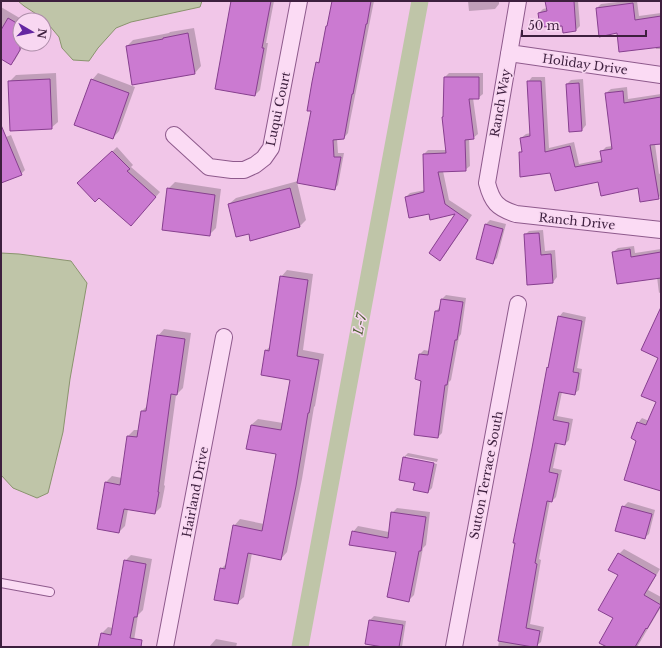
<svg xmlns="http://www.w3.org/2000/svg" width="662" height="648" viewBox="0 0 662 648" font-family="'Libre Baskerville',serif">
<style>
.water{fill:#bfc5a8;stroke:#8a946e}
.shadow{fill:#0003}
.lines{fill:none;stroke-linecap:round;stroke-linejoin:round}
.canal{stroke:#bfc5a8;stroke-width:17}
.building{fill:#cb7ad1;stroke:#873f8f}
.lane-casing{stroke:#8e5a8c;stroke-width:10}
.street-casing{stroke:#8e5a8c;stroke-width:18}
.lane{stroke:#fbdbf4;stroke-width:8}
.street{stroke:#fbdbf4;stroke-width:16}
.labels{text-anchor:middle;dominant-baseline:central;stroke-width:3;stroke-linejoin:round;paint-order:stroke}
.street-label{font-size:12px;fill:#3d1f3e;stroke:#f8d7f1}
.water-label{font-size:13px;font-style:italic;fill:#495e2d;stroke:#f8d7f1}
</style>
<rect width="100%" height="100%" fill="#f1c6e8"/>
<path class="water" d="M18 1H202L200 7 131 22 116 28 98 48 89 61 73 60 62 48 59 37 44 19 24 6Z
M1 253 19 254 71 261 87 283 70 379 63 432 48 493 37 498 13 488 1 475Z"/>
<path class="shadow" d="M232 1H274L266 43H268L260 90 255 95Z
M333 1H374L350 121 348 133 344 138 337 139 338 153H344L338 185 334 189 297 182 306 220 300 226 250 233 229 204 236 198 298 181 312 110 317 63 321 59 327 26 329 24Z
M468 1H499V4L495 9 469 11Z
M546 1H578L580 26 576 30 539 13 543 9 547 8Z
M626 1H637L639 16 661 13V49H656L655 46 618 32 597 8 601 4Z
M1 7 23 20H20V44H24L15 60 11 64 1 58Z
M194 28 201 66 195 73 127 46 133 40 169 33 170 32Z
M56 73 58 122 51 128 9 82 16 75Z
M98 73 135 87 119 131 113 138 92 80Z
M449 73H483V94L478 98H473L478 134 473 138H469L470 166 465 170 443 171 449 200 472 215 444 256 440 260 457 213H429L406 197 410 193 425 190 424 154 428 150H447L444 116 445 77Z
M532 77H545L549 148 574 142 579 164 603 159 601 152 606 147 612 146 606 93 611 89 627 87 628 99 661 94V143L655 144 659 174 661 173V195L658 198 638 187 551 172 520 153 523 150 521 138 526 134 531 133 528 82Z
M583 79 586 125 582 130H570L567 84 571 80Z
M11 135 25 170 21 174 1 182V139Z
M117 147 133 165 131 167 160 192 135 221 79 183Z
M175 182 221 189 216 228 209 235 168 189Z
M490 220 506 224 497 258 493 262 477 258 486 224Z
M543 230 545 251 555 250 557 277 553 282 525 235 529 231Z
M634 246 635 253 661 249V292L659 293 657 277 613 252 618 248Z
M287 270 313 274 303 350 324 354 315 406 314 407 302 479 287 552 281 559 252 553 244 597 237 603 221 569 227 563 234 526 240 519 264 524 277 453 251 425 258 419 283 423 291 379 266 350 271 346 281 277Z
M446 295 466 298 461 334 459 337 451 380 449 382 442 433 438 437 423 380 416 379 420 354 424 350 429 351 436 311 440 307 442 299Z
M563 312 586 317 577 368 582 369 579 390 574 394 562 392 557 416 573 419 569 440 565 444 558 443 553 468 562 470 556 497 552 501H550L539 559 541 560 530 624 544 627 541 642 536 646 526 645V647H498L548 368 549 366 559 317Z
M661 321V488L638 440V423L642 418 649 421 657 402Z
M164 329 191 333 183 388 176 395 164 485 165 486 161 507 155 513 128 509 125 526 119 532 106 482 112 476 122 478 128 436 134 430H139L142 411 148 405 158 336Z
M408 453 438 459 437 462 406 456V458L437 464 432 488 428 492 416 482 404 457Z
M628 502 655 510 649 534 644 538 623 507Z
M397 508 430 512 426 545 423 548 414 595 409 600 397 551 353 532 358 526 389 532 392 513Z
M624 549 660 569 648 590 661 597V607L637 647H609L614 618 619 575V554Z
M131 555 152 559 143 610 138 615 133 647H99L102 633 108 627 113 628 125 561Z
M374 616 406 621 402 647H379V645L366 643 370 620Z
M216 639 237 643 236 647H209Z"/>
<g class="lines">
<path class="canal" d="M300 647 420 1"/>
</g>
<path class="building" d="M231 1H271L262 48H264L255 96 215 89Z
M332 1H371L367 24H366L353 94H352L344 139 333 140 334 157H341L335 190 297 183 311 111H307L312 82 316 62 319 63 326 26H327Z
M545 1H574L576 31 563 33 562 26 540 27 538 13 547 11Z
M633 3 635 20 661 16V47L619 52 617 33 599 37 596 8Z
M8 18 20 25V50L11 65 1 59V30Z
M188 33 195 74 132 85 126 46 163 39V38Z
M444 77H479V99H469L474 139 465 140 466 171 438 172 445 204 468 220 440 261 429 253 455 214 430 220 429 214 409 218 405 197 424 192 423 154 446 153 442 117H443Z
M50 79 52 129 10 131 8 81Z
M91 79 129 93 113 139 74 125Z
M527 81H541L545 152 570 146 575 167 602 162 600 151 612 149 605 93 623 91 624 103 661 97V144L650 145 659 199 640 202 638 188 601 196 598 182 555 191 550 173 520 177 519 152H522L520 138 530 136Z
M579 83 582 131 569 132 566 84Z
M1 125 22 175 1 183Z
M112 151 130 169 127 171 156 197 131 226 99 198 95 202 77 183Z
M167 188 215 195 210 236 162 230Z
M290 188 300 227 250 241 249 234 236 237 228 204Z
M485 224 503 229 493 264 476 259Z
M539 233 541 255 551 254 553 283 527 285 524 234Z
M630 249 631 257 661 252V278L617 284 612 252Z
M280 276 308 280 297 356 319 360 309 413H308L296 486 281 560 248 553 238 604 214 600 220 568 225 569 233 525 262 531 276 454 246 449 251 425 281 430 290 380 261 375 265 350 269 351Z
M441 299 463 302 457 340H455L447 385H445L438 438 414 435 421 381 415 379 419 354 428 355 435 311H439Z
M661 307V491L624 480 636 441 631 438 637 422 646 425 656 402 641 396 658 358 641 350Z
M558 316 582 321 573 372 579 373 575 395 559 392 553 420 569 423 565 445 555 443 549 472 558 474 552 502 547 501 535 563 537 564 526 628 540 631 537 647H533L498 641 515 543H513L532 448 547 367 548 368Z
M157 335 185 339 177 395 171 394 158 492H159L155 514 124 509 119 533 97 529 105 482 120 485 127 436 137 437 141 411H146Z
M403 457 434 463 428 493 413 490 415 483 399 480Z
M622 506 652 514 645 539 615 531Z
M391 512 426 517 421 551H419L409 602 387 597 396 552 349 545 352 531 388 538Z
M618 553 656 575 644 595 661 605 647 629 646 628 635 647H607L599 643 613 618 598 610 618 575 608 570Z
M124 560 146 564 137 617H134L130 638 142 640 141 647H98L101 633 111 635Z
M369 620 403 625 399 647H383L365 644Z"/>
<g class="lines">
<g class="lane-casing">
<path id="lane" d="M1 583 50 592"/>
</g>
<g class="street-casing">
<path id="street" d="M518 1 487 183C492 202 497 208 516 214L661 230
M509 53 661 75
M174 135 209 167 232 170H244L255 165 264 158 271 148 299 1
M165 647 224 337
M454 647 515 320 518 304"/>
</g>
<use href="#lane" class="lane"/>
<use href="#street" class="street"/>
</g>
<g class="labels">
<g class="street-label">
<text transform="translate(585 64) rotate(8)">Holiday Drive</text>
<text transform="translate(500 103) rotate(-80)">Ranch Way</text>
<text transform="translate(278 109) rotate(-78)">Luqui Court</text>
<text transform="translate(577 221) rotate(6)">Ranch Drive</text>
<text transform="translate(486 475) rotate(-79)">Sutton Terrace South</text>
<text transform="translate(195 492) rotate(-79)">Hairland Drive</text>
</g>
<g class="water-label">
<text transform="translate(360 324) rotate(-79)">L-7</text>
</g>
</g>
<rect width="662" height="648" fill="none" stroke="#3d1f3e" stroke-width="4"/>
<g transform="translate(32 32) rotate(99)"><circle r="19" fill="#f8d7f1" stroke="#ad8da9"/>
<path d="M0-3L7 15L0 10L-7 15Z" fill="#6426a1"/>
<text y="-6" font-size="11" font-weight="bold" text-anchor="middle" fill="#3d1f3e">N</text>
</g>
<path d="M522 30v6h124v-6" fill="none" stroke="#3d1f3e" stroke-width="2"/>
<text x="528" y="30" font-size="12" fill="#3d1f3e" stroke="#f8d7f1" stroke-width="3" paint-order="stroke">50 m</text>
</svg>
